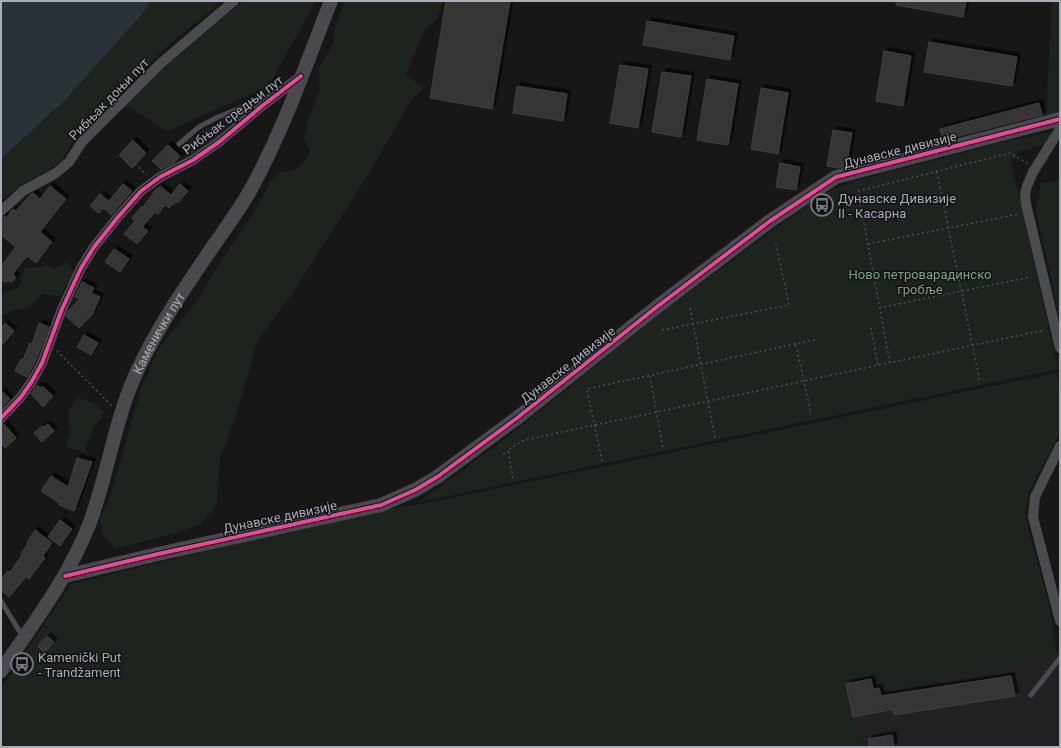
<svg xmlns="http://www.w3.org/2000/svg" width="1061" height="748" viewBox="0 0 1061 748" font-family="Roboto,sans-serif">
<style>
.built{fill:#212123}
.green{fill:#1d241e}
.water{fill:#2a3239}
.building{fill:#353536;stroke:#3f4043;filter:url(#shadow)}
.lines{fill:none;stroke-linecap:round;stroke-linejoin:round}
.path{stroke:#4d4e52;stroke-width:1.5;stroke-dasharray:2 3;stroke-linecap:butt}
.lane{stroke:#4b4c50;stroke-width:5}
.street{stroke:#4b4c50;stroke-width:10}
.secondary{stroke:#4a4a4e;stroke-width:14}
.cycleway-casing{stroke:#111113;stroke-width:6}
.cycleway{stroke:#ed469a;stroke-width:4}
.labels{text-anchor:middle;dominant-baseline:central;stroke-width:3;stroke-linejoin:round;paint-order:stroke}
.street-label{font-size:13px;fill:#a8adb8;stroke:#111113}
.poi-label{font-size:13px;fill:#a8adb8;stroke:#111113;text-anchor:start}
.park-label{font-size:13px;fill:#7fa381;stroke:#111113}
</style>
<defs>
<filter id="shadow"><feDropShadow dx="3.5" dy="-3.5" stdDeviation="0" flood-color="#0009"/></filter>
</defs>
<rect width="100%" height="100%" fill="#171717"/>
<path class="built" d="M1060 652V747H860L849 683 883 677 886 689Z"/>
<path class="green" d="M151 1H221L163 50 76 137 61 162 19 187 1 201V159L65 100 143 13Z
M243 1H316L268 87 167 131 122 103Z
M345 1H442L437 19 425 29 406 74 424 89 413 97 369 173 292 294 258 340 233 425 220 458 217 505 201 524 176 533 115 549 103 535 100 519 111 494 140 391 158 349 200 297 218 265 255 211 264 195 270 181 280 172C298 172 303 166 310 150L304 138 309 117 320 90 318 70 334 42V29Z
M1052 1H1060V114L1046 119Z
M259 105 216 139 191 157 181 149 200 131 211 125Z
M1053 132 1046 144 1018 152 1014 160 1010 155 1058 369 419 502 497 445 665 310 818 197 847 183 1007 141Z
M1060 181V320L1036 210 1041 183Z
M66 262 74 271 60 296 42 294 29 308 15 309 1 317V297L5 293 20 286 23 273 25 268 40 267 46 264 53 269 62 265Z
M1057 373 1060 393V432L1029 492 1025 513 1029 533 1049 605 1057 654 885 689 883 677 850 683 860 747H1V689L71 584 376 510 406 507Z
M76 398C88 400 96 403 104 412L101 419 95 424 85 452 66 447 71 430 68 412Z"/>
<path class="water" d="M1 1H151L143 13 65 100 1 159Z"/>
<path class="building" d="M446 1H510L492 109 430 98Z
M896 1H966L963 17 896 5Z
M647 21 734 36 730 60 643 45Z
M929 42 1017 57 1012 86 924 72Z
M884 51 911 56 903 106 876 101Z
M620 65 648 69 638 128 610 123Z
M662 72 691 76 681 137 652 132Z
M707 79 738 84 728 145 697 140Z
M517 86 567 94 563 121 513 113Z
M761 88 788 93 778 154 751 149Z
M1039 103 1042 115 943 140 940 129Z
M833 130 852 133 846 166 838 168 827 166Z
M133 140 146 153 132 168 119 155Z
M168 145 180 156 174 163 161 169 152 161Z
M780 163 800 167 796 190 776 187Z
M123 184 132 191 111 215 103 208 99 213 90 206 100 194 109 201Z
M180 184 188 191 178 203 177 201 173 205 171 204 169 208 165 205 158 214 155 212 142 227 148 231 137 244 124 234 135 221 132 218 142 206 143 207 157 188 158 189 160 186 171 195Z
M50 186 66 199 40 232 52 242 36 263 27 256 13 274 16 277 11 283 8 280 6 283 1 279V266L16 247 1 235V217L4 216 6 218 13 209 16 211 30 195 33 193 40 199Z
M114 249 129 259 120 272 105 262Z
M82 282 94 288 91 293 100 297 92 315 79 328 66 316 68 311 80 299 75 297Z
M5 323 14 331 1 346V328Z
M39 323 49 327 36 360 27 377 15 371 21 359 23 360 30 343 32 344Z
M84 335 98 343 91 355 77 347Z
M37 385 41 388 42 386 53 396 43 407 31 394Z
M1 391 10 399 1 409Z
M1 424H4L16 438 5 448 1 443Z
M48 424 54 431 42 442 34 433 42 426 44 427Z
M77 458 92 462 74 511 59 505V503L41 491 51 476 68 487Z
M60 520 72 529 60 546 48 537Z
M35 530 52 543 43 556 45 558 29 579 26 577 9 597 1 590V579L8 571 10 572 22 555 21 554 28 543 27 542Z
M47 636 54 642 45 653 38 646Z
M1011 676 1015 696 894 715 893 709 853 717 846 684 871 679 873 689 879 688 881 696Z
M892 735 894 747H870L868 739Z"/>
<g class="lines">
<path class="path" d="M135 164 147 175
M937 172 980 382
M868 244 1019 214
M690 308 715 438
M879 308 1031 277
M871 328 878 365
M662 330 789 305 776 244
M796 345 811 414
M57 351 112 406
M890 363 858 191 1010 153 1027 163
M650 376 663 448
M503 454 508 451
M602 461 587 389 818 339
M513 478 508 450 524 440 1045 330"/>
<path class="lane" d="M179 144 199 127 218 117 270 96
M1 601 23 637
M1031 695 1060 658"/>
<path class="street" d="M1060 129 1033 172 1027 186 1025 194 1026 204 1060 348
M1 211 23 191 56 173 69 162 82 142 160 64 234 1
M1 418 21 397 32 381 42 363 62 309 81 268 94 247 118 217 141 191 160 177 193 160 219 142 262 106 301 76
M1060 446 1035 497 1033 517 1060 621"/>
<g class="secondary">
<path d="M65 576 158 554 381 505 415 490 437 477 517 418 658 306 770 221 836 177 1060 119"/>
<path id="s1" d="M1 671C33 624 68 578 89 525 108 475 115 416 139 367 160 323 188 283 216 242 228 225 241 207 251 189 284 129 306 64 331 1"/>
</g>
<g class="cycleway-casing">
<path id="cycleway" d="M1 418 21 397 32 381 42 363 62 309 81 268 94 247 118 217 141 191 160 177 193 160 219 142 262 106 301 76
M65 576 158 554 381 505 415 490 437 477 517 418 658 306 770 221 836 177 1060 119"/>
</g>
<use href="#cycleway" class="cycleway"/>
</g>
<defs>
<g id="bus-ring" transform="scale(1.15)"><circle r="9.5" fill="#111113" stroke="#757880" stroke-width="1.5"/><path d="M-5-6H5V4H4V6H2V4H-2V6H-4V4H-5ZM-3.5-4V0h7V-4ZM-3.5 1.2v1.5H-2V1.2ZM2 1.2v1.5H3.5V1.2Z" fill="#757880"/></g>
</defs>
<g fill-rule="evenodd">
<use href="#bus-ring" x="822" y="205"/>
<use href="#bus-ring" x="22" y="664"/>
</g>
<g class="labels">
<g class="street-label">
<text transform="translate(109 99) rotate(-46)">Рибњак доњи пут</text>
<text transform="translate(233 115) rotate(-37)">Рибњак средњи пут</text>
<text transform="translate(900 150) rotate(-14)">Дунавске дивизије</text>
<text stroke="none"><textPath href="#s1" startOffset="376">Каменички пут</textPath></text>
<text transform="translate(568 365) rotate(-38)">Дунавске дивизије</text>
<text transform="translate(280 517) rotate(-12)">Дунавске дивизије</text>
</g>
<g class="poi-label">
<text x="838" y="198">Дунавске Дивизије<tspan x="838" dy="15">II - Касарна</tspan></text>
<text x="38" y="657">Kamenički Put<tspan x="38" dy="15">- Trandžament</tspan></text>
</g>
<g class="park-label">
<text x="920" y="274">Ново петроварадинско<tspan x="920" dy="15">гробље</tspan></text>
</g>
</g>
<rect width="1061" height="748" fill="none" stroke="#a8adb8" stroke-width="4"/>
</svg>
